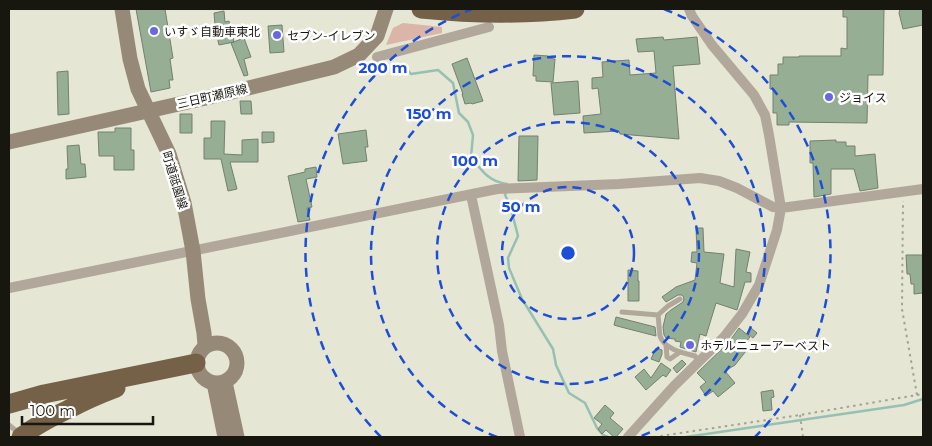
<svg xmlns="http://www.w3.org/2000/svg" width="932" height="446" viewBox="0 0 932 446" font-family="Montserrat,'Noto Sans JP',sans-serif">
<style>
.green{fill:#dab5a8}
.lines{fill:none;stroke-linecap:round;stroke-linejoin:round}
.stream{stroke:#96c0b4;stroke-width:2.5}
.building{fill:#96ae93;stroke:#748072}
.path{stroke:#a2a394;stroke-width:2;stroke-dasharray:2.5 4;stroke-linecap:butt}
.lane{stroke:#b1a79a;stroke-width:5}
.street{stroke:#b1a79a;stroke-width:10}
.secondary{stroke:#978977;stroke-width:15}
.highway{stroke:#756147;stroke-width:19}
.ring{fill:none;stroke:#1d4ed8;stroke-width:2.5;stroke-dasharray:9 6}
.poi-dot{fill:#6968e2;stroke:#fff;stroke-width:2}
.labels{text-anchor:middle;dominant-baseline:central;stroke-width:5;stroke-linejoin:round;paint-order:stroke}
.poi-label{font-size:12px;fill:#171710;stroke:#fff;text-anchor:start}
.street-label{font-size:12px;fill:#171710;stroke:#fff}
.centre{fill:#1d4ed8;stroke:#fff;stroke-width:2.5}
.ring-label{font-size:15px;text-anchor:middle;font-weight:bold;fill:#1d4ed8;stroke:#fff;stroke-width:5;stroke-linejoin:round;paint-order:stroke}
</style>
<rect width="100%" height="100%" fill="#e5e6d3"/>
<path class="green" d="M403 23 442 27V33L386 45 393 28Z"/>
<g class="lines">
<path class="stream" d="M403 65 411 74 438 70 453 83 459 113 468 122 473 135 471 157C481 170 489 182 507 184
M506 192 505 195 510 205 518 236 508 258 509 268 522 299 553 349 556 365 569 393 585 403 597 428 603 435 608 437
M686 437 904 405 923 399"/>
</g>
<path class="building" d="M136 9H165L173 58 170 59 173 80H169L170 88 151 92Z
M843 9H884L883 75H868L867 123 789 122V125H777V113H773V89H770V75H778V64H783V57H799V56H841V48L847 49V17H843Z
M900 9H923V25L903 29 899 13Z
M224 11 225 22 229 21 234 42 219 45 214 24H215L214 13Z
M282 25 284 52 270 53 268 26Z
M663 37 664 40 697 37 700 64 673 66 679 139 620 134 619 131 584 133 583 116 601 114 598 88 592 89V78L603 77 602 62 629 60 630 75 656 73 654 51 638 52 636 39Z
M244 38 251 57 244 59 248 75 244 76 231 43Z
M534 55 548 56V58L555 59 553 82 536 81V76H533Z
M467 58 483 101 472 104 471 103 465 104 462 94H463L452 64Z
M68 71 69 114 58 115 57 72Z
M578 81 580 113 554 115 551 83Z
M240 101H251L252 114H241Z
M180 114H192V133H180Z
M211 121H225L224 154 242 155V140L258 139V162H230L237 189 228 191 221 159H204V138H211Z
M115 128H131V150H134V170H114V156H99L98 132H115Z
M366 130 368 147H365L367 161 343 164 338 134Z
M262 132H274V142L262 143Z
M519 136H538L537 180 518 181Z
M836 140V142H846V146H855V156L875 154 878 188 860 191 854 169H831V194L814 197 813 163H810V141Z
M79 145 81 164H85L86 177 66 179V169H68L67 146Z
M316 167 317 177 306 179 312 207 307 208 310 220 298 222 288 176 305 172V169Z
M696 228H703L704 252 724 254 720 283 734 287 736 249 750 252 746 272 751 273V282H745L737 310 716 303 706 336 700 334 696 352 680 347 681 342 675 341V339L666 338 664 335 663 327 666 314 671 310 683 302 684 299 683 296 682 295H678L666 302 662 297 676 287 695 280 697 263 691 262 692 252H697Z
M906 255H923V293L914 294V284H911L910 274H907Z
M628 270 638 271V281H639V301H628Z
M616 317 655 327 656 336 617 326 614 325Z
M739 328 750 337 741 348 746 351 735 365 725 371 735 383 718 397 713 391 706 396 700 387 706 382 697 373 729 342Z
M751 328 757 333 753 338 747 333Z
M656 348 662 350V354L659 362 651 359Z
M682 360 686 364 677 373 673 368Z
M661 363 671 370 666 377 663 375 646 390 635 377 644 369 651 378Z
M773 390 774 397 771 398 772 410 763 411 761 392Z
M605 405 614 413 610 418 623 429 616 437H614L606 430 602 434 598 429 602 424 594 418Z"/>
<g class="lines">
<path class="path" d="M917 395 923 394
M800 415 803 437
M654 437 800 415 917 395 902 309 903 201"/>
<path class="lane" d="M622 312 658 315C659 322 659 329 660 336 664 349 683 353 695 356L699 362
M658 315 668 306 680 299
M666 345 667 357 670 359 680 352
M9 425 15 430H20"/>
<path class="street" d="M377 57 489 27
M471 195 499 325 502 351 520 437
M9 288 497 189 619 184 700 178 719 181 737 188 773 207 781 208 923 189
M628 437 674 386 724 337 742 314 759 285 777 230 781 208 769 135 765 115 754 95 712 45 692 16 689 9"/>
<path class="secondary" d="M122 9 130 59 138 89 169 154 184 203 193 251 198 299 204 333 205 346
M9 142 228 93 334 67 359 55 377 36 386 9
M197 363a20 20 0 1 1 40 0a20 20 0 1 1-40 0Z
M225 382 237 437
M214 383 225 437"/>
<path class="highway" d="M421 9C472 14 525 15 575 9
M9 404 44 394 196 363
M21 437C36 425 52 417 69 409 84 401 100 394 116 388"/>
</g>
<g class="ring">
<circle cx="568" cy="253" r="66"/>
<circle cx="568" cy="253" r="131"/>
<path d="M497 437A197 197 0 1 1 639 437"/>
<path d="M381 437A262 262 0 0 1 472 9M664 9A262 262 0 0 1 755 437"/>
</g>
<g class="poi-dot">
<circle cx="154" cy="31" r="5"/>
<circle cx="277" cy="35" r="5"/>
<circle cx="829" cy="97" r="5"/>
<circle cx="690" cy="345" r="5"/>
</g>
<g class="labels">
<g class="poi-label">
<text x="164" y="31">いすゞ自動車東北</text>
<text x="287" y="35">セブン-イレブン</text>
<text x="839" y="97">ジョイス</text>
<text x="700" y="345">ホテルニューアーベスト</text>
</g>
<g class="street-label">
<text transform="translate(212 96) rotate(-13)">三日町瀬原線</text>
<text transform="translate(175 180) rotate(73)">町道祗園線</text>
</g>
</g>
<circle cx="568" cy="253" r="8" class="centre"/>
<g class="ring-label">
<text x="383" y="73">200 m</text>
<text x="429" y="119">150 m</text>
<text x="475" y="166">100 m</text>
<text x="521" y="212">50 m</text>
</g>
<rect width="932" height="446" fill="none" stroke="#171710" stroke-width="20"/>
<path d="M22 416v8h131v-8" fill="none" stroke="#171710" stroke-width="2.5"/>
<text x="30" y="416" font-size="15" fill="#171710" stroke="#ffffff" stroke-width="4" paint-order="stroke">100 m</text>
</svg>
